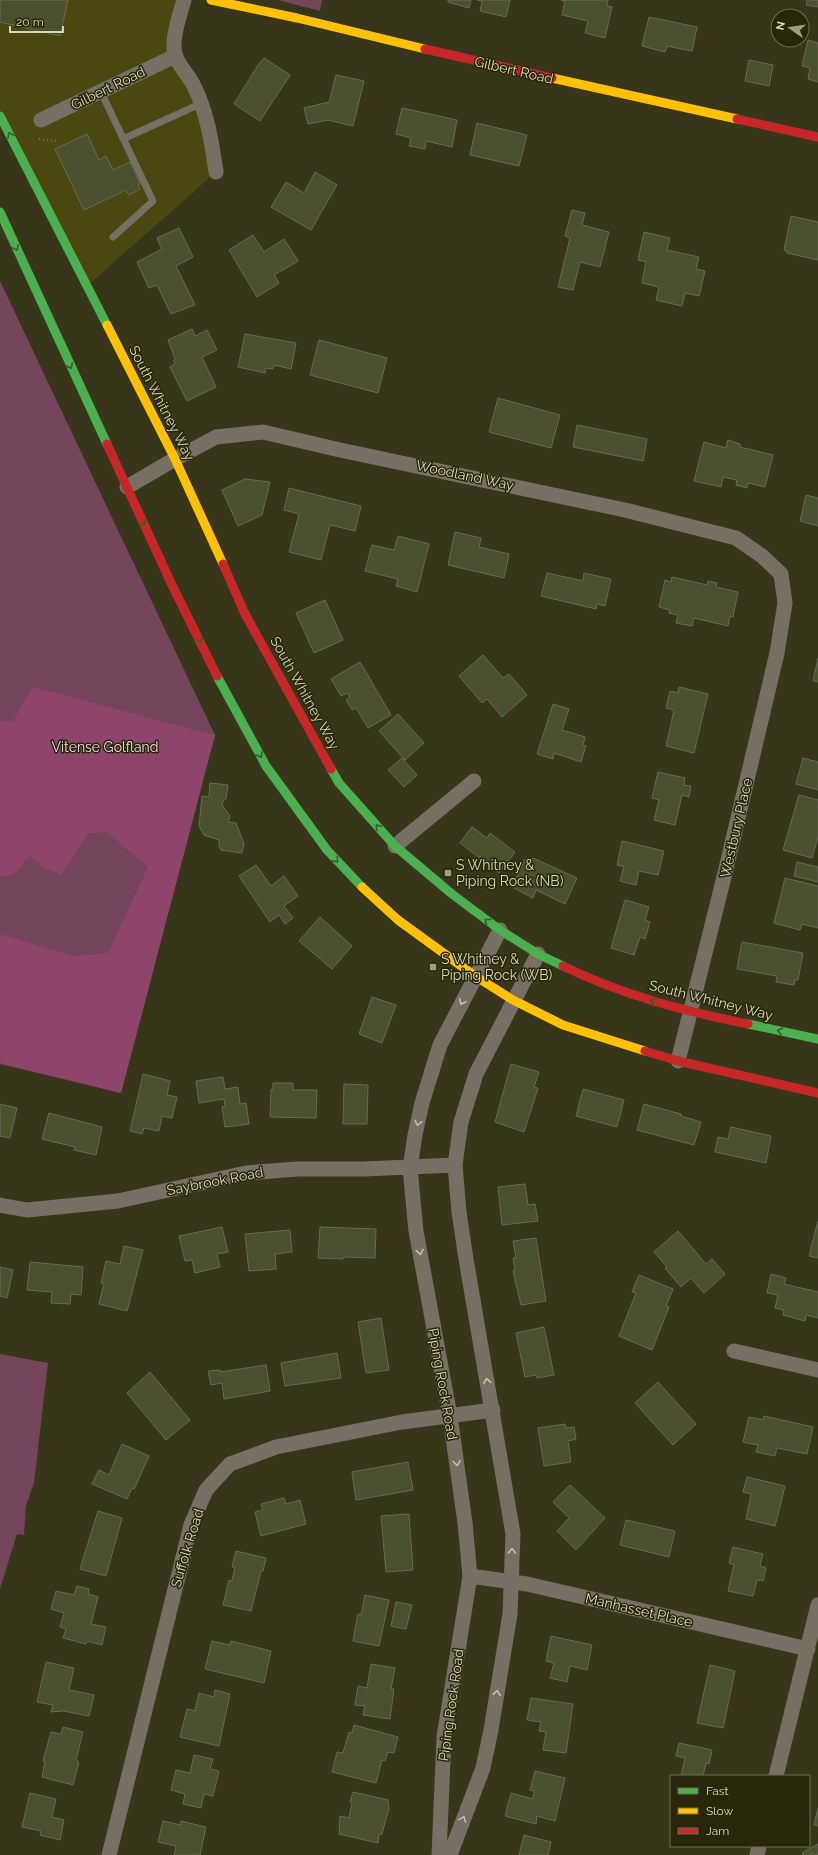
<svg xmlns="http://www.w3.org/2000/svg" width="818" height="1855" viewBox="0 0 818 1855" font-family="Raleway,sans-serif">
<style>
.built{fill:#4a4711}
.green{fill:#74455b}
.forest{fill:#8e446b}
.building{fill:#4a4f30;stroke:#676b54}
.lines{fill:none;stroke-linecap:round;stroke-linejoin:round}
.path{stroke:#736e63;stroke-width:2.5;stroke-dasharray:1 3;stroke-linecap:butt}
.lane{stroke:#766f64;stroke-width:7}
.street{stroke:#766f64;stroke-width:15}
.fast{stroke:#4caf50;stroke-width:9}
.slow{stroke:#ffc107;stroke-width:9}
.jam{stroke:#c62828;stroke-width:9}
.oneway{stroke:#365d27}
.oneway2{stroke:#c4c1a6}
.poi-dot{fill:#9f9e80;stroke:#28270c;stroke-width:1.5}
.labels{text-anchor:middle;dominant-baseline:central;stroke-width:3;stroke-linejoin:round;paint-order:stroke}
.street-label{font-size:14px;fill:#d7d6b6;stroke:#28270c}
.park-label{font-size:14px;fill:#f1d9e5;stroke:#28270c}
.poi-label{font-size:14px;fill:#d7d6b6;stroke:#28270c;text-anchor:start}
</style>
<rect width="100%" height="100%" fill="#37361b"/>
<path class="built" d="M0 0H184L175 34 194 86 216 172 86 287 0 116Z"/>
<path class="green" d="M278 0H322L320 11Z
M0 281 215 735 121 1093 0 1064Z
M0 1354 48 1363 34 1483 26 1506 24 1535 17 1534 0 1589Z"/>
<path class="forest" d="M33 687 215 735 121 1093 0 1063V934L73 956 108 953 148 867 107 832 88 833 61 875 43 867 30 856 13 875 0 876V721H13Z"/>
<path class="building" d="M0 0H68L60 36 0 22Z
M448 0H471L469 8 448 2Z
M477 0H510L506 17 480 11 482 1Z
M561 0H608L607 6 612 7 605 38 585 33 588 21 562 15 565 1Z
M807 0H818V7L806 5Z
M649 17 697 27 692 51 667 46 665 52 642 46Z
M808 40 818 43V82L808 79 810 68 802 66Z
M264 58 290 75 260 121 234 104 258 65Z
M749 60 773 65 769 86 745 81Z
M336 75 364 81 353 126 328 120 308 124 304 108 329 102Z
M402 108 457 120 452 147 426 141 425 149 409 146 411 138 396 134Z
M477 123 527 135 519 166 470 155Z
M87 134 99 160 106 156 113 170 130 162 140 184H138L140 189 129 195 126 190 84 210 55 149Z
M315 172 337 185 311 230 271 207 286 182 304 193Z
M572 210 585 213 582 225 609 232 600 267 580 262 573 290 558 287 570 238 565 236Z
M791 216 818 222V260L787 253V251L784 250Z
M179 228 193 257 176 266 195 305 171 314 157 285 149 288 137 262 162 249 157 238Z
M644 232 670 238 667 250 699 257 696 269 705 271 699 296 685 293 682 306 656 300 659 287 642 283 646 262 638 260Z
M253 235 264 252 284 239 298 261 274 275 279 283 257 297 229 250Z
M192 329 195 336 207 330 217 350 202 357 216 387 187 401 170 367 175 364 173 361 175 359 168 340Z
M245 334 296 343 291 369 274 365 273 369 266 368 265 373 238 367Z
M319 340 387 358 378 393 310 375Z
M498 398 560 415 551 448 489 432Z
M577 425 647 439 643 461 573 447Z
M728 440 740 444V447L773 455 765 487 748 483 747 488 736 485 737 480 723 477 721 487 694 481 704 442 726 448Z
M245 479 270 482 262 515 238 526 222 490Z
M289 488 361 506 355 531 330 525 321 560 289 552 299 514 284 510Z
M806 495 818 498V526L800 521Z
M455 532 481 538 479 547 509 554 504 578 448 565Z
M398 536 429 544 417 592 396 586 398 579 365 571 372 545 394 550Z
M547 573 583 581 584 573 611 579 605 606 597 604 596 609 541 596Z
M672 577 707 585 708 581 717 583 716 587 738 592 733 617 730 616 728 626 694 618 692 626 676 623 678 615 669 613 670 610 659 607 665 580 671 582Z
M325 600 343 640 314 653 296 613Z
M483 655 503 678 509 674 527 695 502 717 487 699 482 703 459 676Z
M818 658V682L813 681Z
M360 662 391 715 368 728 356 708 352 710 346 700 350 697 347 693 341 696 331 679Z
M679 687 708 694 694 753 666 746 674 710 666 708 670 691 678 693Z
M553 704 569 709 562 730 585 737 583 745 586 746 581 762 554 753 553 759 537 754Z
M398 714 424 743 405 760 379 731Z
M402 758 417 775 404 787 388 770Z
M803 758 818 762V790L796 784Z
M658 772 685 778 684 785 691 786 689 797 682 795 675 825 654 820 659 800 652 798Z
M210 783 228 785 226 799H224L222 805 230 816 228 822 236 823 244 844 242 853 221 850 219 846V840L204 835 199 826 202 796 209 797Z
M799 795 818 800V837L812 858 783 850Z
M472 827 487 838 490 833 515 852 499 873 460 843Z
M622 841 664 851 658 875 639 871 636 885 620 881 624 867 617 865Z
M533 858 577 878 565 904 536 890 533 898 512 887 525 859 531 862Z
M797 862 818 867V882L794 876Z
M256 865 271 886 284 876 298 896 284 906 293 918 285 924 279 915 270 922 239 876Z
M785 878 818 886V928L802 924 800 930 774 923Z
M625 900 649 907 645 920 650 922 645 939 640 937 634 955 611 948Z
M320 917 352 946 332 969 299 941Z
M742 942 803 953 798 980H795L794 985 776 982 777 976 737 969Z
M372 997 396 1005 382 1043 359 1034Z
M511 1064 539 1072 534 1087 538 1088 524 1132 495 1122Z
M143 1074 170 1081 167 1095 177 1097 172 1118 162 1116 159 1131 144 1128 142 1134 130 1131Z
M223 1077 225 1089 238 1087 240 1104 246 1103 249 1124 225 1127 222 1107 225 1106 224 1099 199 1103 196 1081Z
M273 1083H293V1090H317L316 1118 270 1117 271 1089 273 1090Z
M344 1084 368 1085 367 1124H343Z
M583 1089 624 1100 617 1127 576 1116Z
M0 1104 17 1108 10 1138 0 1136Z
M644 1104 681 1114V1116L701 1122 694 1145 637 1130Z
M49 1113 102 1127 96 1155 74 1150 75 1147 42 1139Z
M731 1127 771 1136 766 1163 715 1152 718 1137 728 1139Z
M525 1184 528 1205 535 1204 538 1221 502 1225 498 1187Z
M818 1221V1258L809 1256Z
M222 1227 228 1252 217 1254 220 1267 195 1273 192 1260 185 1261 179 1236Z
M320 1227 376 1229 375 1258 343 1257V1259L318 1258Z
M290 1230 292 1252 275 1254 276 1269 249 1271 245 1234Z
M678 1231 706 1264 712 1259 725 1274 704 1293 691 1278 681 1287 665 1268 667 1267 654 1252Z
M536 1238 546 1301 521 1305 513 1271 515 1270 513 1258H516L513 1241Z
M124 1246 143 1250 127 1311 99 1304 104 1283H101L106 1261 120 1264Z
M30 1262 83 1267 81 1295 71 1294 70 1304 51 1303 52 1292 27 1290Z
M0 1267 13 1270 7 1298 0 1296Z
M771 1274 786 1278 784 1284 818 1292V1318L806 1315 805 1321 783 1315 784 1310 775 1308 778 1295 767 1293Z
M639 1275 673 1289 666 1306 669 1307 652 1350 619 1336 636 1293 632 1292Z
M381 1318 389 1370 366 1373 358 1322Z
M544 1327 554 1375 537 1378 536 1375 525 1377 516 1333Z
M337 1353 341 1378 285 1386 281 1363Z
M266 1365 270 1391 224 1399 222 1383 211 1385 208 1371 220 1370V1372Z
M150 1372 190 1420 166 1440 127 1393Z
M658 1382 696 1424 673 1445 635 1403Z
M764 1416 813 1427 807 1454 777 1448 775 1456 756 1452 758 1445 743 1442 749 1417 763 1420Z
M565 1424 566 1428 574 1427 576 1439 568 1441 571 1462 544 1466 538 1428Z
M122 1444 149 1456 134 1489 132 1488 127 1499 92 1484 99 1470 109 1475Z
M408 1462 413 1490 356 1500 352 1472Z
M747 1477 785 1486 775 1526 746 1519 751 1494 743 1492Z
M570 1485 605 1518 576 1550 557 1531 569 1518 553 1502Z
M284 1498 286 1504 300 1500 306 1524 261 1536 255 1512 263 1510 261 1504Z
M98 1511 122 1518 106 1576 80 1569Z
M409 1514 413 1570 386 1572 381 1516Z
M626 1520 675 1531 669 1557 620 1545Z
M733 1547 763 1554 760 1566 766 1568 763 1581 757 1580 753 1596 728 1591 734 1565 729 1563Z
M236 1551 266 1558 263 1571H261L251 1611 223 1605 229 1580 232 1581 235 1567H232Z
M77 1586 89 1589 88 1594 98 1597 91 1624 106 1627 102 1645 87 1641 86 1644 63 1638 66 1629 60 1627 64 1613 51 1609 56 1591 74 1595Z
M365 1595 389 1600 379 1646 353 1641 358 1614 361 1615Z
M396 1602 412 1605 406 1629 391 1626Z
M551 1636 592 1645 587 1670 570 1666 567 1682 550 1678 554 1663 546 1661Z
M212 1641 230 1645 231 1641 271 1651 264 1683 205 1669Z
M46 1662 74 1668 69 1690 94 1695 89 1716 64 1711 51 1712 53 1705 37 1702Z
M371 1664 395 1668 391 1689H394L390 1719 363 1715 365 1706 355 1705 358 1686 367 1688Z
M710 1665 735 1671 723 1728 697 1723Z
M215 1690 230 1694 219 1746 180 1737 187 1709 195 1711 199 1693 214 1697Z
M531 1698 573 1704 566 1753 543 1750 546 1732 539 1731 541 1722 527 1720Z
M354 1725 398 1737 394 1753 388 1752 385 1761 382 1760 376 1783 332 1772 337 1752 343 1753 349 1732 352 1733Z
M63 1727 83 1732 76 1760 79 1762 73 1785 42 1777 45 1762 43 1761 51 1732 61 1734Z
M679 1743 712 1750 709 1764 706 1763 703 1776H681L685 1758 676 1756Z
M194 1755 213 1759 210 1769 219 1771 213 1796 204 1794 201 1808 183 1804 185 1794 171 1790 176 1770 190 1773Z
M535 1771 565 1778 555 1821 537 1816 536 1824 505 1816 511 1793 533 1799 534 1791 530 1790Z
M353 1792 388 1800 389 1808 382 1834H379L378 1843 339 1834 340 1816 349 1818 352 1802H350Z
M30 1793 56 1799 52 1817 64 1820 60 1840 40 1835 41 1831 22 1827Z
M818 1808V1826L814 1825Z
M163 1821 181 1825V1821L206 1827 200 1855H174L176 1846 158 1842Z
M524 1835 551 1842 548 1855H519Z
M818 1844V1855H803L802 1853Z"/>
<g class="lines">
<path class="path" d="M39 139 56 141"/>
<path class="lane" d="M101 92 153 201 113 237
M123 139 200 104"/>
<path class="street" d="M184 0C180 14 174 30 174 45 173 61 187 72 194 86 207 112 212 143 216 172
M41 120 175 56
M127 487 175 459 216 437 263 432 340 450 625 510 736 538 762 556 781 574 785 603 777 653 725 873 678 1061
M395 846 474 781
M0 1205 27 1210 118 1201 246 1173 297 1169H364L455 1165
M734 1351 818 1370
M470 1576 527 1584 808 1649
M776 1776 818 1605
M109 1855 191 1525 206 1490 230 1464 276 1447 402 1422 493 1410
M439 1855 444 1737 470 1576 465 1523 450 1416 416 1231 410 1168 415 1135 422 1103 440 1045 500 930
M450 1855 483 1768 491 1730 510 1614 513 1534 466 1259 459 1212 455 1165 461 1122 476 1074 538 954
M757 1855 759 1846"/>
<path class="fast" d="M0 116 107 325
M0 212 107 444
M217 676 266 766 327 850 362 887
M331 769 339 783 395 846 452 894 500 930 538 954 563 966
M748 1024 818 1039"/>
<path class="slow" d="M211 0 297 18 425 49
M552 78 737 119
M107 325 175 459 223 564
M362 887 398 920 475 976 513 1000 563 1025 645 1051"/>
<path class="jam" d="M425 49 552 78
M737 119 818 137
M107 444 172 585 217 676
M223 564 245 614 331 769
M563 966C622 995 684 1011 748 1024
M645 1051 678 1061 818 1093"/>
</g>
<defs><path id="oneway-chevron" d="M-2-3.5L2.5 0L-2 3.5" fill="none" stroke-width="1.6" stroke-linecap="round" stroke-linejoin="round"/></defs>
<g class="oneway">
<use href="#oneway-chevron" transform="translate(10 135) rotate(-118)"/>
<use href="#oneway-chevron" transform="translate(16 248) rotate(66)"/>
<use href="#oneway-chevron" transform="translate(70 366) rotate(65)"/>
<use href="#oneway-chevron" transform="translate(143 523) rotate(65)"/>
<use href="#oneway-chevron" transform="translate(200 640) rotate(63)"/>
<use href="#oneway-chevron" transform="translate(260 755) rotate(61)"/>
<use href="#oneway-chevron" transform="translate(378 827) rotate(-131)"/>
<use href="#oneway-chevron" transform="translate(336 860) rotate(48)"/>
<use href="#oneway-chevron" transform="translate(487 921) rotate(-143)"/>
<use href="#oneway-chevron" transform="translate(653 1001) rotate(-164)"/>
<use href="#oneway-chevron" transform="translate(780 1031) rotate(-168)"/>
</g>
<g class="oneway2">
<use href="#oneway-chevron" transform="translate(462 1002) rotate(117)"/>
<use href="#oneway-chevron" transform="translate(418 1123) rotate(103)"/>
<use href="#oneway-chevron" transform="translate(420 1252) rotate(80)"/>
<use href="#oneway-chevron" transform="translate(487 1381) rotate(-100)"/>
<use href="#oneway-chevron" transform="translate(457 1463) rotate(82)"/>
<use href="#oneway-chevron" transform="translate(512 1551) rotate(-88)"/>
<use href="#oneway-chevron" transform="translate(497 1693) rotate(-81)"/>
<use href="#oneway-chevron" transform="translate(463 1819) rotate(-69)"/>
</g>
<g class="poi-dot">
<rect x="444" y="869" width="8" height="8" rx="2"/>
<rect x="429" y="963" width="8" height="8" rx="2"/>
</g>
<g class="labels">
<g class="street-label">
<text transform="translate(514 70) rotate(13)">Gilbert Road</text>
<text transform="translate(108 88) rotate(-26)">Gilbert Road</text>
<text transform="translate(162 403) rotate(63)">South Whitney Way</text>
<text transform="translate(465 475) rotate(12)">Woodland Way</text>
<text transform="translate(305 693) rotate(61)">South Whitney Way</text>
<text transform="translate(736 828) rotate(-77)">Westbury Place</text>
<text transform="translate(711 1000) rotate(14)">South Whitney Way</text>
<text transform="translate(215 1181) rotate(-11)">Saybrook Road</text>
<text transform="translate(443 1384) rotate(80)">Piping Rock Road</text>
<text transform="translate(187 1548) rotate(-73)">Suffolk Road</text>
<text transform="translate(639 1610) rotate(13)">Manhasset Place</text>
<text transform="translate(451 1705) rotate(-82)">Piping Rock Road</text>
</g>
<g class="park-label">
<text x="105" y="747">Vitense Golfland</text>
</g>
<g class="poi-label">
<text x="456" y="865">S Whitney &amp;<tspan x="456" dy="16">Piping Rock (NB)</tspan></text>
<text x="441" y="959">S Whitney &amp;<tspan x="441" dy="16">Piping Rock (WB)</tspan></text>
</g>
</g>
<rect x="670" y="1775" width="140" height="72" fill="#28270c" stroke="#6e6d50"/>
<rect x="678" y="1788" width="20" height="6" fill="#4caf50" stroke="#6e6d50"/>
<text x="706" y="1795" font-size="12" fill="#d7d6b6">Fast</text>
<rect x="678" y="1808" width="20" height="6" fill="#ffc107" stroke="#6e6d50"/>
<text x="706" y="1815" font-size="12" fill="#d7d6b6">Slow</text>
<rect x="678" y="1828" width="20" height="6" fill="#c62828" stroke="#6e6d50"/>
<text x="706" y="1835" font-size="12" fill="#d7d6b6">Jam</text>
<g transform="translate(790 28) rotate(283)"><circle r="19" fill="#28270c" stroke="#6e6d50"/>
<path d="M0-3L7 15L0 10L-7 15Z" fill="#9f9e80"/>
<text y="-6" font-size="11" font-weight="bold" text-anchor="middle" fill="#d7d6b6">N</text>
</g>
<path d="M10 26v6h53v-6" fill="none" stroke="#d7d6b6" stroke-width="2"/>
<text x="16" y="26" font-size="12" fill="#d7d6b6" stroke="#28270c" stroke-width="3" paint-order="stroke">20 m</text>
</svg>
